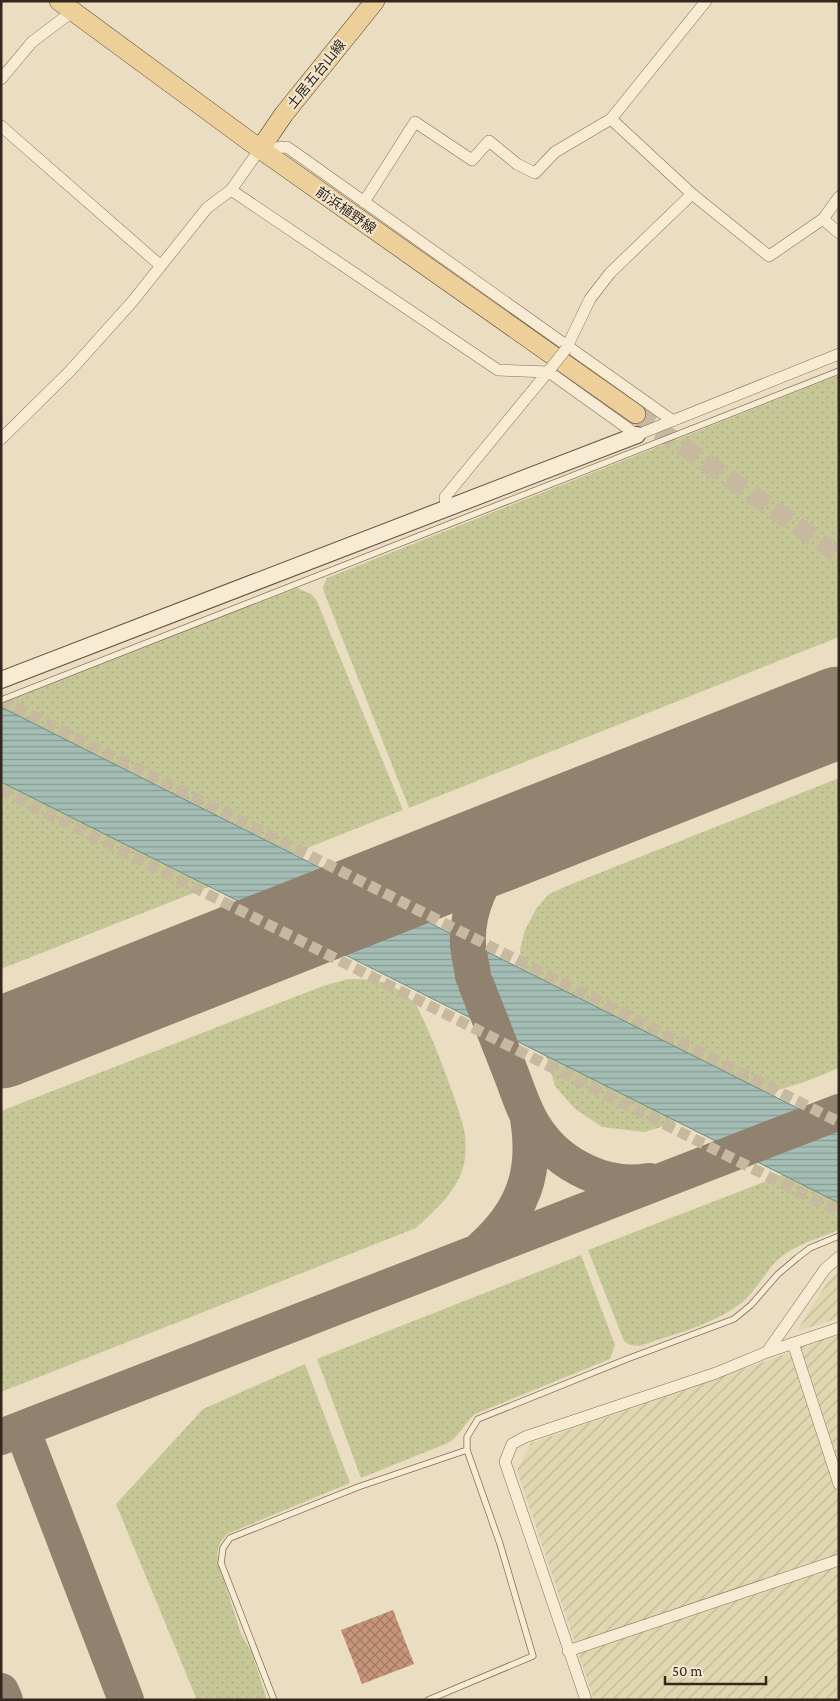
<svg xmlns="http://www.w3.org/2000/svg" width="840" height="1701" viewBox="0 0 840 1701" font-family="'Crimson Pro','Noto Sans JP',serif">
<style>
.farmland{fill:url(#farmland-furrows)}
.grass{fill:url(#grass-dots)}
.water{fill:url(#water-rules);stroke:#6b8b82}
.lines{fill:none;stroke-linecap:round;stroke-linejoin:round}
.taxiway{stroke:#90826f;stroke-width:36}
.runway{stroke:#90826f;stroke-width:91}
.building{fill:url(#building-cross-hatch)}
.street-tunnel{stroke:#c6b9a0;stroke-width:11;stroke-dasharray:11 5.5;stroke-linecap:butt}
.primary-tunnel{stroke:#c6b9a0;stroke-width:19;stroke-dasharray:19 9;stroke-linecap:butt}
.lane-casing{stroke:#846e5a;stroke-width:7}
.street-casing{stroke:#846e5a;stroke-width:12}
.secondary-casing{stroke:#654f3d;stroke-width:18}
.primary-casing{stroke:#513d2e;stroke-width:20}
.lane{stroke:#f7ebd4;stroke-width:5.5}
.street{stroke:#f7ebd4;stroke-width:11}
.secondary{stroke:#f7ebd4;stroke-width:16}
.primary{stroke:#edcf9a;stroke-width:19}
.street-bridge-casing{stroke:#846e5a;stroke-width:12;stroke-linecap:butt}
.street-bridge{stroke:#f7ebd4;stroke-width:11}
.labels{text-anchor:middle;dominant-baseline:central;stroke-width:4;stroke-linejoin:round;paint-order:stroke}
.street-label{font-size:14px;fill:#34271d;stroke:#f3e7d0}
</style>
<defs>
<pattern id="farmland-furrows" width="10" height="10" patternUnits="userSpaceOnUse" patternTransform="scale(1.25)"><rect width="10" height="10" fill="#e0d6af"/><path d="M-1 1l2-2M0 10L10 0M9 11l2-2" fill="none" stroke="#c1b896"/></pattern>
<pattern id="grass-dots" width="8" height="8" patternUnits="userSpaceOnUse" patternTransform="scale(1.25)"><rect width="8" height="8" fill="#c5c896"/><path d="M2 2h.1M6 6h.1" fill="none" stroke="#aaac81" stroke-width="1.8" stroke-linecap="round"/></pattern>
<pattern id="water-rules" width="6" height="5" patternUnits="userSpaceOnUse" patternTransform="scale(1.25)"><rect width="6" height="5" fill="#a4beb5"/><path d="M0 2.5h6" fill="none" stroke="#869a93"/></pattern>
<pattern id="building-cross-hatch" width="8" height="8" patternUnits="userSpaceOnUse" patternTransform="scale(1.25)"><rect width="8" height="8" fill="#c79679"/><path d="M0 0l8 8M0 8l8-8" fill="none" stroke="#a27a63"/></pattern>
</defs>
<rect width="100%" height="100%" fill="#ebddc1"/>
<path class="farmland" d="M839 1271V1318L797 1331 828 1281Z
M839 1332V1472L798 1346Z
M791 1352 839 1499V1557L575 1643 517 1470 531 1443Z
M839 1564V1700H594L578 1652Z"/>
<path class="grass" d="M839 375V637L409 808 324 592 323 587 327 578Z
M297 588 311 594 316 599 403 810 1 969V704Z
M839 778V1068L807 1081 645 1132 602 1127 574 1108 555 1086 521 972 520 950 525 930 536 909 549 894 569 885Z
M348 979C378 979 392 981 414 1003 424 1012 464 1119 465 1134 466 1143 466 1156 464 1164 458 1191 435 1210 416 1228L1 1392V1111L323 986Z
M839 1153V1230C815 1240 789 1246 772 1266 760 1281 750 1299 733 1309 705 1327 671 1335 640 1346L630 1345 624 1341 588 1250Z
M581 1255 615 1345 610 1359 475 1414C464 1423 461 1435 448 1443L361 1478 317 1359Z
M305 1364 350 1483 227 1534C219 1543 216 1550 218 1562L241 1634 252 1653 267 1700H197L116 1504 203 1409Z"/>
<path class="water" d="M1 707 839 1129V1203L1 782Z"/>
<g class="lines">
<path class="taxiway" d="M473 976C472 966 469 956 468 945 466 912 482 874 507 852 518 841 533 835 546 828
M476 984C488 1014 500 1045 512 1076 519 1094 525 1115 537 1131 560 1165 607 1189 649 1181
M482 1248C523 1211 537 1173 528 1118
M22 1429 126 1700
M1 1437 839 1112
M1 1691 5 1700"/>
<path class="runway" d="M1 1043 839 712"/>
</g>
<path class="building" d="M393 1610 414 1664 362 1684 341 1630Z"/>
<g class="lines">
<path class="street-tunnel" d="M1 700 839 1122
M1 790 839 1212"/>
<path class="primary-tunnel" d="M636 414 839 555"/>
<g class="lane-casing">
<path id="lane" d="M1 700 839 371
M274 1700 221 1563 223 1548 230 1538 358 1487 467 1450
M428 1700 533 1656 500 1544 467 1450V1437L478 1419 627 1359 734 1319 751 1305 778 1274 797 1258 810 1248 839 1236"/>
</g>
<g class="street-casing">
<path id="street" d="M1 79 32 42 73 11
M611 119 692 194 769 256 823 219 839 197
M1 126 161 266
M231 190 498 370 549 372 637 435 839 354
M364 202 415 122 472 160 489 141 517 164 535 173 555 152 611 119 706 1
M823 219 839 233
M566 349 590 299 610 273 692 194
M1 439 70 371 132 302 207 208 231 190 260 149 287 147 673 421
M446 508 445 497 551 368
M793 1343 839 1484
M767 1352 839 1328
M568 1651 839 1560
M586 1700 505 1462 512 1444 525 1437 716 1373 767 1352 825 1269 839 1257"/>
</g>
<g class="secondary-casing">
<path id="secondary" d="M1 680 637 435"/>
</g>
<g class="primary-casing">
<path id="primary" d="M59 1 260 149 636 414
M260 149 284 114 375 1"/>
</g>
<use href="#lane" class="lane"/>
<use href="#street" class="street"/>
<use href="#secondary" class="secondary"/>
<use href="#primary" class="primary"/>
<g class="street-bridge-casing">
<path id="street-bridge" d="M551 368 566 349"/>
</g>
<use href="#street-bridge" class="street-bridge"/>
</g>
<g class="labels">
<g class="street-label">
<text transform="translate(316 74) rotate(-51)">土居五台山線</text>
<text transform="translate(346 210) rotate(35)">前浜植野線</text>
</g>
</g>
<rect width="840" height="1701" fill="none" stroke="#34271d" stroke-width="5"/>
<path d="M665 1676v8h101v-8" fill="none" stroke="#34271d" stroke-width="2.5"/>
<text x="672" y="1676" font-size="15" fill="#34271d" stroke="#f3e7d0" stroke-width="4" paint-order="stroke">50 m</text>
</svg>
